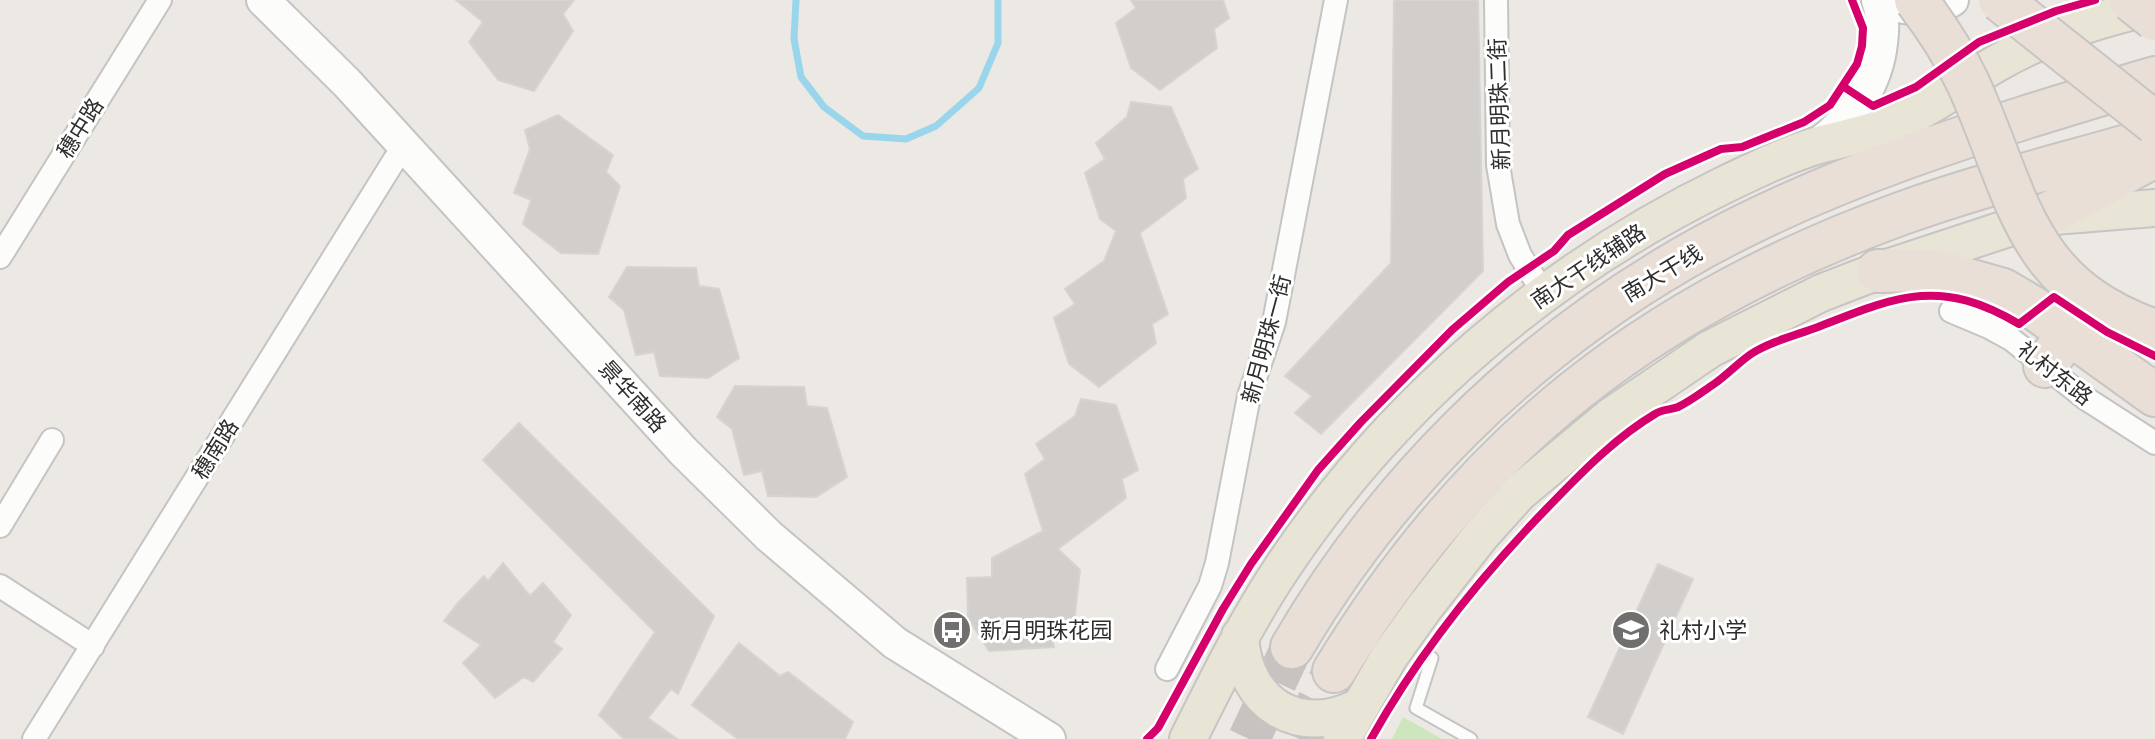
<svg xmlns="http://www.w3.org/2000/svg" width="2155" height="739" viewBox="0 0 2155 739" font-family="'Titillium Web','Noto Sans SC',sans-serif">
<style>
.grass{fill:#cee6be}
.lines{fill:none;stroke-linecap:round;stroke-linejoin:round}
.stream{stroke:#99d6ec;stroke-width:7}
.building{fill:#d1cecb;stroke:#d7d4d0;stroke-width:2}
.highway-tunnel{stroke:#c6c3c0;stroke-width:42;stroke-dasharray:42 21;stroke-linecap:butt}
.lane-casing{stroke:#c5c4c5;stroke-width:15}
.street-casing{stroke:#c5c4c5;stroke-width:26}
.secondary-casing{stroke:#c5c4c5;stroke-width:36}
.primary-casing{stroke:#c6c5c4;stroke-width:40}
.highway-casing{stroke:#c6c5c4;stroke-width:46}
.lane{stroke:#fcfcfb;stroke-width:11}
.street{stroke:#fcfcfb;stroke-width:22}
.secondary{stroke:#fcfcfb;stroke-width:32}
.primary{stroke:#e8e4d6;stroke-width:36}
.highway{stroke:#eadfd6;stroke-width:42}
.highway-bridge-casing{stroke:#c6c5c4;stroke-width:46;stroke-linecap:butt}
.highway-bridge{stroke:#eadfd6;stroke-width:42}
.cycleway-casing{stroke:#fff;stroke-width:13}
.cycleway{stroke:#d6006c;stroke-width:8}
.labels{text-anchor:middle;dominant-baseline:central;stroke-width:6;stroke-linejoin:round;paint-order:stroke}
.street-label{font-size:22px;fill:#2e2e2e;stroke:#fff}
.poi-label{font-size:22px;fill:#2e2e2e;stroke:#fff;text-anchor:start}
</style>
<rect width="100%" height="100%" fill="#ece8e4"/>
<path class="grass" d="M1403 717 1442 739H1392Z"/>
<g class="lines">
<path class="stream" d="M796 0 794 39 801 77 824 107 863 136 906 139 936 126 979 88 998 43V0"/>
</g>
<path class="building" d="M456 0H574L563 14 573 31 534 91 498 80 469 42 483 22Z
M1131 0H1223L1229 18 1214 29 1217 48 1160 90 1131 68 1116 23 1136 8Z
M1394 0H1478L1483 271 1321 434 1295 413 1312 396 1285 376 1391 263Z
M1131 102 1171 107 1198 169 1183 179 1186 198 1140 233 1168 314 1152 324 1156 343 1099 387 1069 364 1054 318 1075 304 1065 289 1104 261 1116 231 1100 219 1085 173 1105 159 1096 143 1127 117Z
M558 115 613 155 606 172 620 186 598 254 561 253 523 224 531 200 514 193 530 149 525 130Z
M627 267 696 268 699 286 719 289 739 358 708 378 660 376 654 352 636 355 624 310 609 297Z
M735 386 804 387 807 406 827 408 847 477 816 497 768 496 762 471 744 475 732 429 717 417Z
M1081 399 1116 405 1138 470 1122 479 1126 498 1058 549 1080 570 1074 623 1050 627 1054 647 989 651 968 618 967 578 992 577V558L1043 531 1025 474 1045 459 1036 444 1075 416Z
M519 423 714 616 678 694 671 689 648 718 677 739H624L599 715 655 632 483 460Z
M503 563 530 596 543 583 571 615 553 642 562 649 533 682 524 677 495 698 463 663 481 645 444 621 457 604 484 576 488 581Z
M1658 564 1693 579 1623 734 1588 717Z
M739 643 780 676 788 672 853 722 845 739H738L692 705Z"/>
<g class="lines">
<path class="highway-tunnel" d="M1249 739 1292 647
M1299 739 1334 671"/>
<g class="lane-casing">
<path id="lane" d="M1432 658 1416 708 1471 739"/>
</g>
<g class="street-casing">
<path id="street" d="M1496 0 1498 165 1508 224 1520 255 1544 294
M0 257 160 0
M1951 311 1989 327 2011 339 2085 398 2155 443
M0 526 52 440
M0 586 93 646
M1167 669 1210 586 1217 563 1249 396 1274 322 1336 0
M34 739 395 159"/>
</g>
<g class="secondary-casing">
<path id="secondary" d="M263 0 347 83 683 451 769 536 895 643 1049 739
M1904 7C1921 11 1937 10 1952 0
M1816 146C1851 120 1876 88 1881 43 1883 28 1883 14 1878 0"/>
</g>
<g class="primary-casing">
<path id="primary" d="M1240 636C1244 704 1298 738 1359 707
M1188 739C1217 681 1246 622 1282 568 1392 403 1548 270 1726 184 1755 170 1788 154 1819 145 1846 138 1873 133 1898 122 1935 106 1966 80 2001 61 2048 34 2102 18 2155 6
M1342 739 1389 657 1424 608 1482 534 1519 493 1610 417 1710 349 1821 293 1878 271 2042 217 2155 208"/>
</g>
<g class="highway-casing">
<path id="highway" d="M2042 217 2153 157
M1878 271 1921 270 1943 273 2003 290 2037 310 2155 395
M2045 366 2069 333
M1292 647C1386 486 1520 353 1682 259 1824 176 1998 125 2155 78
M1334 671C1473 442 1650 305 1900 214 1983 184 2070 163 2155 138"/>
</g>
<use href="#lane" class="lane"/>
<use href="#street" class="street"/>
<use href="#secondary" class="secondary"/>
<use href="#primary" class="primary"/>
<use href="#highway" class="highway"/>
<g class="highway-bridge-casing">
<path id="highway-bridge" d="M1916 0C1936 26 1954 54 1968 83 2019 195 2022 285 2155 331
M2000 0 2155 123
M2131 0 2155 19"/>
</g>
<use href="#highway-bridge" class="highway-bridge"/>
<g class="cycleway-casing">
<path id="cycleway" d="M1844 87 1873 106 1916 87 1979 42 2056 11 2095 0
M1147 739 1158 728 1223 609 1251 564 1318 470 1361 422 1452 330 1508 282 1554 251 1568 235 1665 174 1721 149 1742 147 1804 122 1830 105 1857 64 1862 46 1863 28 1852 0
M1371 739C1420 651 1484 572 1555 500 1585 469 1618 436 1655 414 1662 409 1671 410 1678 407 1691 401 1702 392 1714 384 1727 375 1738 363 1751 354 1771 341 1797 335 1818 327 1897 296 1940 277 2019 324L2054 297 2107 332 2155 356"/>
</g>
<use href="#cycleway" class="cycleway"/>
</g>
<defs>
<g id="bus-disc" transform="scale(2)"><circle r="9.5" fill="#706f6e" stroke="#fff"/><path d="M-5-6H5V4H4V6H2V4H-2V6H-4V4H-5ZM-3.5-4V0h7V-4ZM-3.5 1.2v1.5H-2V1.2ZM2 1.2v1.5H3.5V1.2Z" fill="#fff"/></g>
<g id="school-disc" transform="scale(2)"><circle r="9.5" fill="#706f6e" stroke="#fff"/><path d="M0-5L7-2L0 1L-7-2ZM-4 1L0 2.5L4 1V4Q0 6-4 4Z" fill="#fff"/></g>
</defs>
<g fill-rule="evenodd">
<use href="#bus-disc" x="952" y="630"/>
<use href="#school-disc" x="1631" y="630"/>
</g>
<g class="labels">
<g class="street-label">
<text transform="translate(1499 104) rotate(-92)">新月明珠二街</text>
<text transform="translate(80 128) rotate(-58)">穗中路</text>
<text transform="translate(1588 266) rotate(-34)">南大干线辅路</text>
<text transform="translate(1662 273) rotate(-31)">南大干线</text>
<text transform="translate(1266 339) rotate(-75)">新月明珠一街</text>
<text transform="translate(2055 373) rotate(38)">礼村东路</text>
<text transform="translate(633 396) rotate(48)">景华南路</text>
<text transform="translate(215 449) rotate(-58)">穗南路</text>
</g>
<g class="poi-label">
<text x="980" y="630">新月明珠花园</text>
<text x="1659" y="630">礼村小学</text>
</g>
</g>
</svg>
